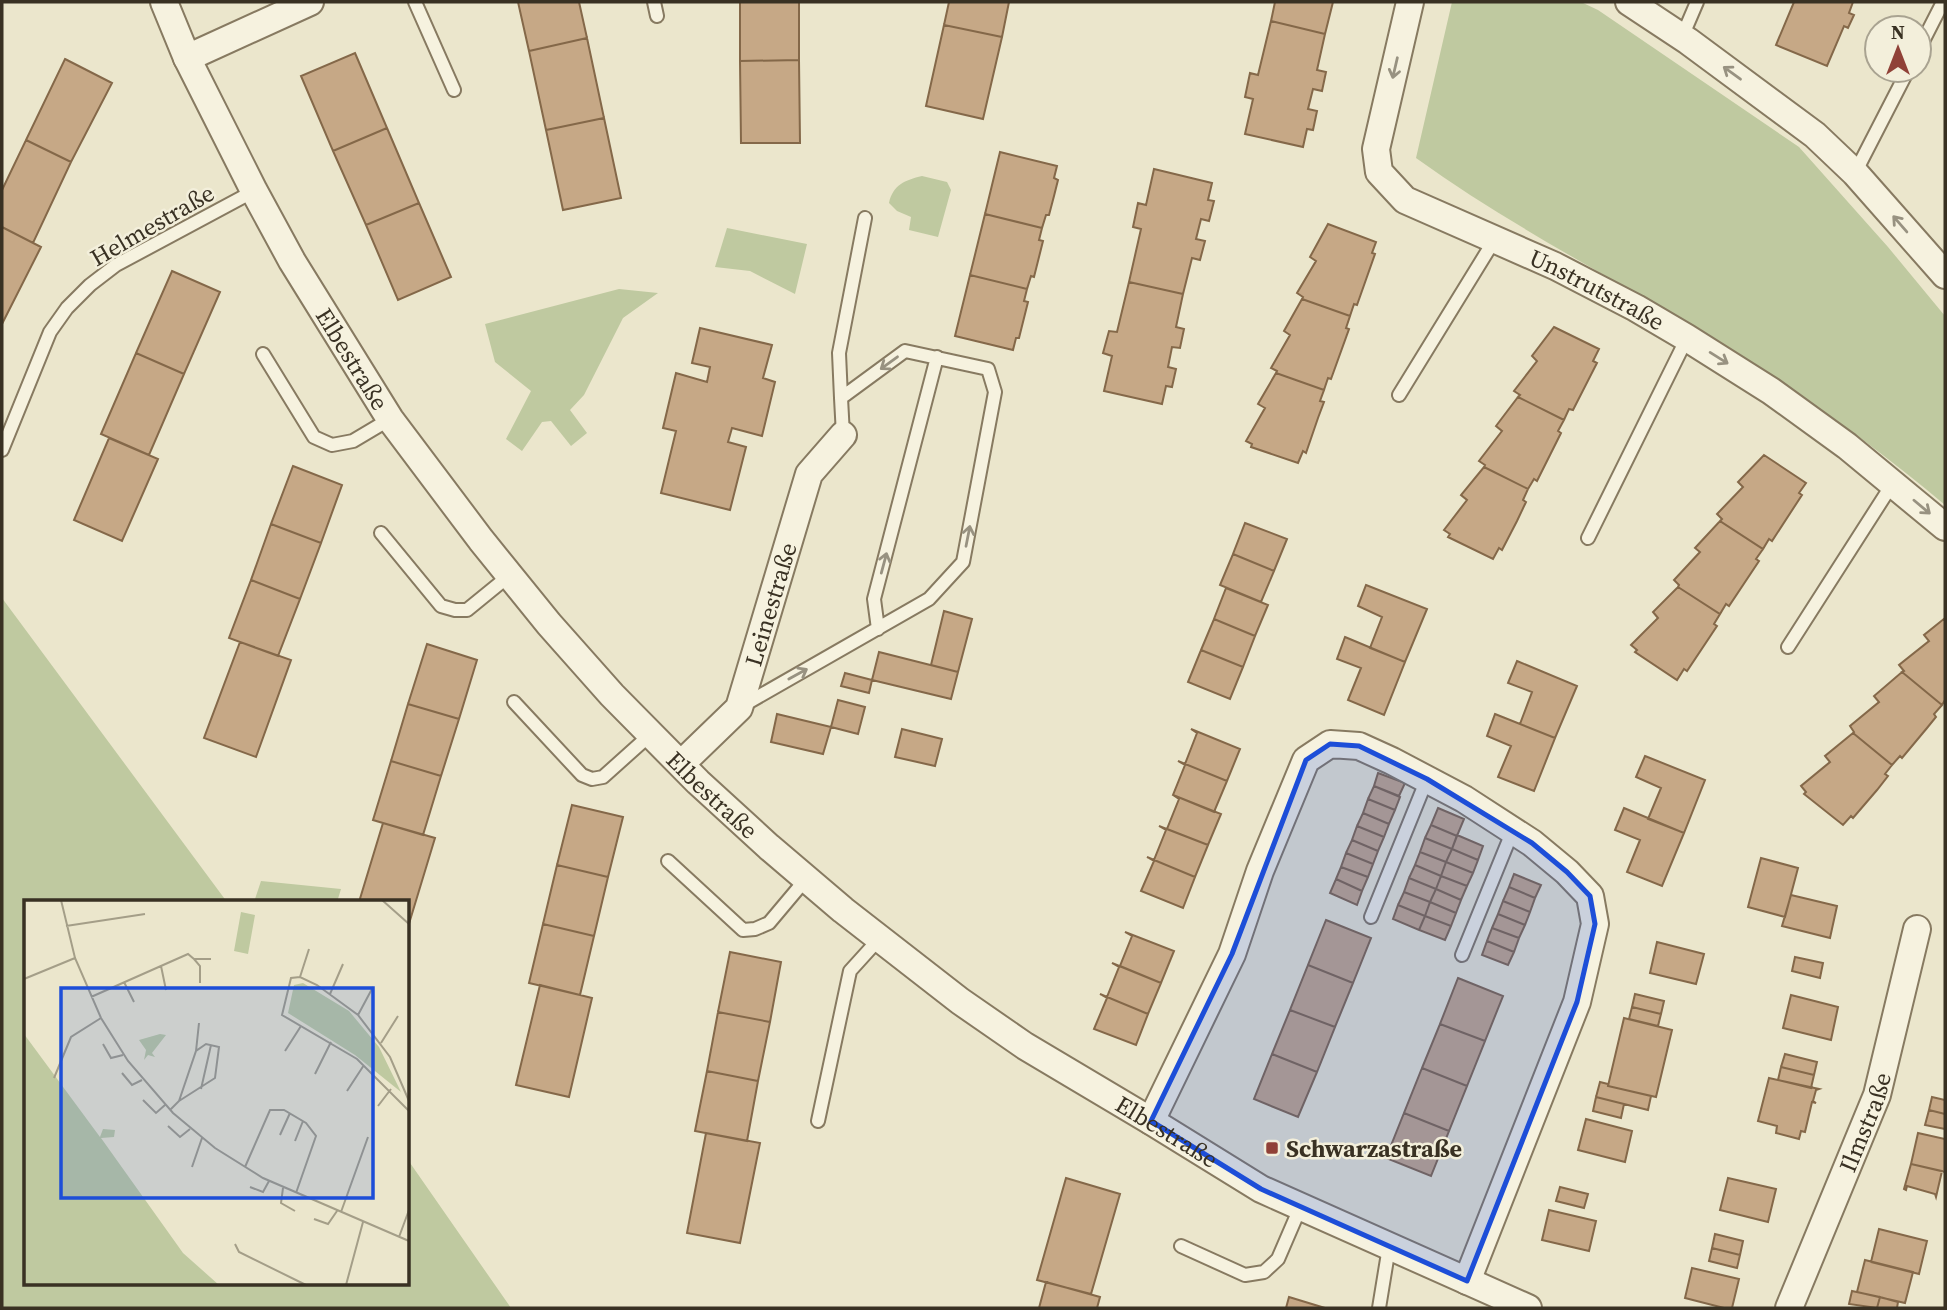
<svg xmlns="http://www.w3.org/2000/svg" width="1947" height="1310" viewBox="0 0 1947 1310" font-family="'Source Serif 4',serif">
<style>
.green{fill:#bfc9a0}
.building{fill:#c6a886;stroke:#846849;stroke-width:2}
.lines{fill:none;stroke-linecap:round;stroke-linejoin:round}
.service-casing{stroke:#877a61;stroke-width:16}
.minor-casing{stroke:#877a61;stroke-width:30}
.service{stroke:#f6f2df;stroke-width:12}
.minor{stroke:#f6f2df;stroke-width:26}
.oneway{stroke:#989281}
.marked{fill:#1d4ed8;fill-opacity:0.2;stroke:#1d4ed8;stroke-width:5;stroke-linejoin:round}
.poi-dot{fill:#904137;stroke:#f3efdb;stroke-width:2.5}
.labels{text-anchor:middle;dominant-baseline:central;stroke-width:5;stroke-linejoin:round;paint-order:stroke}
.street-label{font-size:24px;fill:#393123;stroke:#f3efdb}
.poi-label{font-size:24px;font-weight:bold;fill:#393123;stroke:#f3efdb;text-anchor:start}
.inset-road{fill:none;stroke:#a49e88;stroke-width:2}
.view{fill:#1d4ed8;fill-opacity:0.15;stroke:#1d4ed8;stroke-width:3.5}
.inset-edge{fill:none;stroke:#393123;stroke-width:3.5}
</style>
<rect width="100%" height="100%" fill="#ebe6cc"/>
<path class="green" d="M1452 2H1581L1598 10 1799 147 1888 247 1945 316V505C1869 441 1787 383 1702 332 1607 275 1506 223 1416 158Z
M922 176 947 182 951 190 938 237 909 230 911 217 897 211 889 203C893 185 905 180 922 176Z
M727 228 807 244 795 294 750 271 715 267Z
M619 289 658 293 623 318 584 395 570 410 587 433 571 446 551 421 542 422 522 451 506 439 531 391 495 362 485 324Z
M2 598 227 902H26V1284H408V1160L511 1308H2Z
M261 881 341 889 337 902H254Z"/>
<path class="building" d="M518 2H579L587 38 529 51Z
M740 2H799V60L740 61Z
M949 2H1009L1002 37 944 25Z
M1275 2H1333L1325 34 1271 21Z
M1794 2H1853L1849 13 1854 15 1848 28 1844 26 1827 66 1776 45Z
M1271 21 1325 34 1317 70 1326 72 1322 91 1313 89 1308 109 1317 111 1313 130 1307 129 1303 147 1245 134 1253 99 1245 97 1250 73 1258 75Z
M944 25 1002 37 983 119 926 106Z
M587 38 604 118 546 130 529 51Z
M355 53 387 128 333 151 301 76Z
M65 59 112 83 71 162 26 140Z
M799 60 800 143H741L740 61Z
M604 118 621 198 563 210 546 130Z
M387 128 419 203 366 225 333 151Z
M26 140 71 162 33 243 2 227V190Z
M1000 152 1057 166 1054 178 1058 180 1054 196 1049 215H1046L1042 228 985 214Z
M1154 169 1212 183 1208 200 1214 201 1209 221 1201 219 1196 239 1205 241 1200 260 1192 258 1183 294 1129 282 1141 229 1133 227 1138 203 1146 205Z
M419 203 451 277 398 300 366 225Z
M985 214 1042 228 1039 240 1043 241 1034 277 1031 276 1027 289 970 275Z
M1328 224 1376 242 1372 253 1375 254 1357 305 1354 304 1350 316 1302 299 1303 297 1297 293 1316 261 1310 257Z
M2 227 41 247 2 324Z
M172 271 220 292 184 374 136 353Z
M970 275 1027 289 1024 301 1028 302 1019 338H1016L1013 350 955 336Z
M1129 282 1183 294 1176 327 1184 329 1180 348 1172 347 1168 367 1176 369 1172 387 1166 386 1162 404 1104 391 1112 356 1103 353 1109 331 1117 332Z
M1302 299 1350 316 1346 328 1349 329 1331 379 1328 378 1324 390 1276 373 1277 371 1271 368 1290 335 1284 331Z
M1554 327 1599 349 1593 361 1597 363 1573 410 1569 409 1564 420 1518 397 1520 395 1514 391 1537 361 1532 356Z
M700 328 772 345 763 378 775 382 762 436 732 428 728 442 746 447 730 510 661 493 676 431 663 428 676 373 707 382 710 367 692 363Z
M136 353 184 374 149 455 101 434Z
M1276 373 1324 390 1320 401 1324 402 1318 418 1306 453 1303 451 1298 463 1251 447 1252 444 1246 441 1265 408 1258 404Z
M1518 397 1564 420 1558 431 1561 433 1537 481 1534 479 1528 489 1484 467 1485 465 1479 461 1502 431 1496 426Z
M109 438 158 459 122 541 74 520Z
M1764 455 1806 483 1799 493 1802 495 1772 541 1769 539 1763 549 1720 521 1722 519 1717 514 1743 487 1738 482Z
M293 466 342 485 321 543 271 524Z
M1484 467 1528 489 1523 500 1526 502 1517 521 1502 550 1499 548 1493 559 1448 537 1450 534 1444 530 1467 500 1461 495Z
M1720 521 1763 549 1756 559 1759 561 1729 606 1726 604 1720 614 1678 587 1679 585 1674 580 1700 552 1695 548Z
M1245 523 1287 539 1274 571 1233 554Z
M271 524 321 543 300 599 251 580Z
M1233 554 1274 571 1261 602 1220 585Z
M251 580 300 599 278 656 229 638Z
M1366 585 1427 609 1405 662 1370 648 1382 617 1358 606Z
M1678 587 1720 614 1714 624 1717 626 1687 671 1684 669 1677 680 1635 652 1637 650 1631 645 1658 618 1653 612Z
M1226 588 1268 605 1255 636 1214 619Z
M944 611 972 619 958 672 931 665Z
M1945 618V700L1942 705 1902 672 1904 671 1899 665 1929 641 1924 635Z
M1214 619 1255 636 1243 667 1201 650Z
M1345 637 1405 662 1384 715 1348 700 1361 668 1337 659Z
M240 642 291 660 256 757 204 738Z
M427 644 477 660 459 719 408 704Z
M1201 650 1243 667 1230 699 1188 682Z
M879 652 958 672 951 699 872 680Z
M1517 661 1577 686 1555 738 1520 724 1532 692 1508 683Z
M1902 672 1942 705 1934 714 1936 717 1927 728 1902 758 1900 756 1892 765 1853 733 1854 732 1850 726 1879 702 1874 696Z
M845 673 872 680 869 693 841 686Z
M838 700 865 707 858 734 831 727Z
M408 704 459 719 441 776 391 761Z
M777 714 831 727 823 754 771 742Z
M1495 714 1555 738 1534 791 1498 777 1511 746 1487 736Z
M902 729 942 739 935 766 895 757Z
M1191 729 1240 749 1227 781 1185 764 1197 733Z
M1853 733 1892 765 1885 774 1888 776 1877 790 1853 818 1851 816 1843 825 1804 794 1806 792 1801 786 1830 762 1825 756Z
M1645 756 1705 780 1684 833 1648 819 1661 788 1636 777Z
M391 761 441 776 423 835 373 820Z
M1178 761 1227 781 1214 812 1173 795 1185 765Z
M1378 773 1405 783 1399 796 1374 786Z
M1374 786 1400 797 1395 810 1368 799Z
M1173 795 1221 814 1208 845 1167 829 1179 799Z
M1368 799 1395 810 1389 824 1363 813Z
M572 805 623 817 608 877 557 865Z
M1438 808 1464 819 1457 836 1431 825Z
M1624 808 1684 833 1662 886 1627 872 1640 840 1615 830Z
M1363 813 1389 824 1384 837 1357 826Z
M383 823 435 838 408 927V902H359Z
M1431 825 1457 836 1452 849 1425 838Z
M1159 826 1208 845 1195 877 1154 860 1166 830Z
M1357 826 1384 837 1378 851 1352 840Z
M1457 835 1483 846 1478 860 1452 849Z
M1425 838 1452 849 1446 862 1420 852Z
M1352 840 1378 851 1373 864 1346 853Z
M1452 849 1478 860 1473 873 1446 862Z
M1420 852 1446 862 1441 876 1415 865Z
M1346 853 1373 864 1368 877 1341 867Z
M1147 857 1195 877 1183 908 1141 891 1154 861Z
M1761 858 1798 868 1785 917 1748 907Z
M1446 862 1473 873 1467 886 1441 876Z
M557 865 608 877 594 936 543 924Z
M1415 865 1441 876 1436 889 1409 878Z
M1341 867 1368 877 1362 891 1336 879Z
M1514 874 1541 885 1535 898 1509 887Z
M1441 876 1467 886 1461 900 1436 889Z
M1409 878 1436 889 1430 902 1404 892Z
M1336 879 1362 891 1357 905 1330 893Z
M1509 887 1535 898 1530 912 1503 901Z
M1436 889 1461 900 1456 913 1430 902Z
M1404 892 1430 902 1425 916 1398 905Z
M1791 895 1837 906 1830 938 1782 926Z
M1503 901 1530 912 1525 925 1498 914Z
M1430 902 1456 913 1451 926 1425 916Z
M1398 905 1425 916 1419 930 1393 919Z
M1498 914 1525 925 1519 938 1492 928Z
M1425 916 1451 926 1445 940 1419 930Z
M1326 920 1371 938 1353 983 1308 965Z
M543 924 594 936 580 995 529 983Z
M1492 928 1519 938 1514 952 1487 941Z
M1125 932 1174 951 1161 983 1120 966 1132 936Z
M1487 941 1514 952 1508 965 1482 955Z
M1657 942 1704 954 1696 984 1650 973Z
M730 952 781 962 770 1022 718 1012Z
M1795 957 1823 963 1820 978 1792 971Z
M1112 963 1161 983 1148 1014 1107 997 1119 967Z
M1308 965 1353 983 1335 1027 1290 1010Z
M1458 978 1503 996 1485 1041 1440 1024Z
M540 985 592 998 569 1097 516 1085Z
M1100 994 1148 1014 1136 1045 1094 1029 1107 998Z
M1635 994 1664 1001 1661 1014 1632 1007Z
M1791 995 1838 1007 1831 1040 1783 1028Z
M1632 1007 1661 1014 1658 1026 1629 1019Z
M1290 1010 1335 1027 1317 1072 1272 1054Z
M718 1012 770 1022 758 1081 707 1071Z
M1624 1018 1672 1030 1656 1097 1608 1086Z
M1440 1024 1485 1041 1467 1086 1422 1068Z
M1272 1054 1317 1072 1298 1117 1254 1099Z
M1785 1054 1817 1062 1814 1075 1781 1067Z
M1781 1067 1814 1075 1811 1088 1778 1080Z
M1422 1068 1467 1086 1449 1131 1404 1113Z
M707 1071 758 1081 747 1141 695 1131Z
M1769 1078 1819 1089 1816 1090 1813 1101 1816 1103 1812 1102 1805 1132 1801 1131 1799 1139 1776 1133 1777 1126 1758 1121Z
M1600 1082 1608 1084V1086L1651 1096 1648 1110 1596 1097Z
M1596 1097 1624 1104 1621 1118 1593 1111Z
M1932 1097 1945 1100V1114L1929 1110Z
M1929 1110 1945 1114V1129L1925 1125Z
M1404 1113 1449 1131 1431 1176 1386 1158Z
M1586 1119 1632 1131 1625 1162 1578 1150Z
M706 1133 760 1143 740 1243 687 1233Z
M1918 1133 1945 1139V1172L1911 1164Z
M1911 1164 1942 1171 1936 1197 1935 1194 1907 1186 1906 1190 1904 1189Z
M1066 1178 1120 1194 1091 1294 1037 1280Z
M1728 1178 1776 1189 1768 1222 1720 1210Z
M1560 1187 1588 1194 1584 1208 1556 1201Z
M1549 1210 1596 1221 1589 1251 1542 1240Z
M1879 1229 1927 1241 1919 1274 1871 1262Z
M1715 1234 1743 1241 1740 1255 1712 1248Z
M1712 1248 1740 1255 1737 1268 1709 1261Z
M1865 1260 1913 1272 1905 1303 1857 1292Z
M1692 1268 1739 1279 1732 1308H1724L1685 1298Z
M1046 1282 1100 1297 1097 1308H1039Z
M1852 1291 1880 1297 1877 1308 1849 1304Z
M1289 1297 1325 1308H1286Z
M1880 1297 1898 1302 1897 1308H1877Z"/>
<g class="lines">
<g class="service-casing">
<path id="service" d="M415 2 454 90
M654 2 657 16
M1682 37 1697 2
M1919 49 1943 2
M1855 173 1908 70
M263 354 314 437 332 445 353 441 390 419
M1399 395 1495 239
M841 398 839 353 865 218
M2 450 50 332 67 308 90 285 116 265 254 191
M381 533 441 606 455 610H467L510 575
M1588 538 1687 338
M878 629 874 599 937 357
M1788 647 1893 483
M514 702 582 775 592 779 603 777 651 734
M742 706 929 599 963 562 995 392 988 369 905 351 841 398 843 435
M668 861 743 930 755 929 769 923 806 879
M1371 917 1427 779
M1462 955 1513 830
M818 1121 850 971 879 939
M1181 1246 1245 1275 1264 1272 1278 1259 1300 1208
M1379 1308 1389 1247"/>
</g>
<g class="minor-casing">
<g id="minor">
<path id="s1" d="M164 2 187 58 254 191 292 261 390 419 481 540 549 624 612 695 698 782 769 847 843 910 960 1001 1025 1046 1151 1121 1261 1189 1528 1308"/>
<path id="s2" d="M1410 2 1376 149 1379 172 1405 200 1555 266 1636 308 1687 338 1771 391 1847 446 1945 527"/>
<path d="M1629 2 1688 41 1815 135 1855 173 1945 275"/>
<path d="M187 58 310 2"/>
<path id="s3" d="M681 764 739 708 809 474 843 435"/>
<path d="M1151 1121 1232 954 1260 871 1306 760 1330 744 1359 746 1392 761 1464 799 1532 843 1567 872 1590 896 1595 924 1577 1002 1467 1281"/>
<path id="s4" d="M1789 1308 1877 1095 1917 929"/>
</g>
</g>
<use href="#service" class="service"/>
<use href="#minor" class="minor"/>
</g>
<defs><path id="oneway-shaft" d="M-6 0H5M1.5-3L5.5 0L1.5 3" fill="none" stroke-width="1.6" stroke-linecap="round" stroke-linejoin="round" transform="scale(1.75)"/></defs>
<g class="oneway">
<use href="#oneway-shaft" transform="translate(1395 68) rotate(103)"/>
<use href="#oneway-shaft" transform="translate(1732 73) rotate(-144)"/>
<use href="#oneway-shaft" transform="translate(1900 224) rotate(-131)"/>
<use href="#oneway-shaft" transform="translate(1719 358) rotate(32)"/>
<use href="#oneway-shaft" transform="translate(889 363) rotate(144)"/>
<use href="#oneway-shaft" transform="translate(1922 507) rotate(40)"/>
<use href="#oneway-shaft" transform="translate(968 536) rotate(-79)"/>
<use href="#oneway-shaft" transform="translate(884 563) rotate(-75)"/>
<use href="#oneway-shaft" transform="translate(798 674) rotate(-29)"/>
</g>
<path class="marked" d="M1330 744 1359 746 1427 779 1532 843 1567 872 1590 896 1595 924 1577 1002 1467 1281 1261 1189 1151 1121 1232 954 1306 760Z"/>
<rect class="poi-dot" x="1265" y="1141" width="14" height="14" rx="3.5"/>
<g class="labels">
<g class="street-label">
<text transform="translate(152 225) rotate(-30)">Helmestraße</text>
<text stroke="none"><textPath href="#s2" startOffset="424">Unstrutstraße</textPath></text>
<text stroke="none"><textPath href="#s1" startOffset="404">Elbestraße</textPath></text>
<text stroke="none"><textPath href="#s3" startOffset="189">Leinestraße</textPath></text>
<text stroke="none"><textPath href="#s1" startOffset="971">Elbestraße</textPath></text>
<text stroke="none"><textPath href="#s4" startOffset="201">Ilmstraße</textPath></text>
<text stroke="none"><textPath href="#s1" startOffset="1538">Elbestraße</textPath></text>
</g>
<g class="poi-label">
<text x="1286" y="1148">Schwarzastraße</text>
</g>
</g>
<g transform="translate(24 900)">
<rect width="385" height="385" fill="#ebe6cc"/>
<path d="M217 12 231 15 224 54 210 51ZM279 83 325 111 355 147 377 192 331 155 264 113 270 85ZM0 134 76 237 79 229 91 230 90 237 77 238 159 353 195 385H0ZM136 134 142 135 128 153 131 157 124 155 120 160 122 150 115 140Z" fill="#bfc9a0"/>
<path class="inset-road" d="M37 0 51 58 77 118 104 161 149 213 191 248 239 278 385 341M358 0 385 24M42 26 121 14M170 59 176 66V83M137 66 142 90M276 77 285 49M0 79 51 58M100 82 110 102M306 94 319 64M67 97 164 54 170 59H187M334 115 349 87M357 143 374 116M79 144 87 158 99 155M172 151 175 123M261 151 277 126M98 173 108 185 118 180M291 174 307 142M30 178 47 137 77 118M177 189 187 145M323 191 340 165M119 200 132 213 141 205M385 201 366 157 334 115 293 85 276 77 267 78 258 115 333 159 385 211M354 206 367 189M146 210 155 201 172 151 182 144 195 147 191 178 155 201M144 226 156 237 166 229M256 235 266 213M271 241 279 221M168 267 178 238M221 267 246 210H260L282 223 292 236 272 293M226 287 239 292 245 281M259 288 257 303 271 311M317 312 344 237M290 319 304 324 313 311M375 337 385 310M211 344 215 352 282 385M322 385 339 322"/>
<path class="view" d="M37 88H349V298H37Z"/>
<rect width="385" height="385" class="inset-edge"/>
</g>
<rect width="1947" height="1310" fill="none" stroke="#393123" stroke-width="7"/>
<g transform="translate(1898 49)"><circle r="33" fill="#f3efdb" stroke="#a9a391" stroke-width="2"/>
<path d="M0-5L12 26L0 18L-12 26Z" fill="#904137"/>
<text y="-10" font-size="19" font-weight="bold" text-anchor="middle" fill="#393123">N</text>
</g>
</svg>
